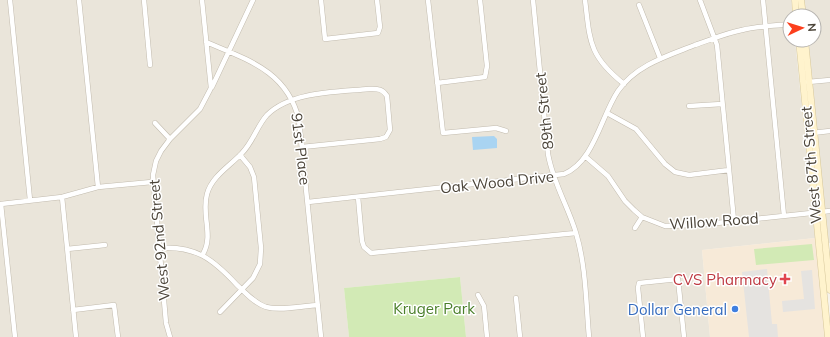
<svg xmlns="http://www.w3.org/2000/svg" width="830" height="337" viewBox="0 0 830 337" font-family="Mulish,sans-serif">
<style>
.residential{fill:#eae5da}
.commercial{fill:#f7ead8}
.green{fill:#d2eab5}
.parking{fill:#e5e3e0}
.water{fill:#a9d4f2}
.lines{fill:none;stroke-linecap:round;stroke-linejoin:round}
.minor-casing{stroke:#c2bbae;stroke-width:5.5}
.secondary-casing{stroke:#d6c79b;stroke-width:7}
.minor{stroke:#fff;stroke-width:4.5}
.secondary{stroke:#fff3cd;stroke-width:6}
.health-dot{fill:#e0444e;stroke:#fff;stroke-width:1.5}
.shop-dot{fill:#3f7fe0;stroke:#fff;stroke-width:1.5}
.labels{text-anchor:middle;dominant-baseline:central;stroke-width:3;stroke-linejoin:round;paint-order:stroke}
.street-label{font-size:15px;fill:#4b4439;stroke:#fff}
.health-label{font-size:15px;fill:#be3a42;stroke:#fff;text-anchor:end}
.park-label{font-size:15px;fill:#4a7f2a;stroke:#fff}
.shop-label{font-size:15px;fill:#366cbe;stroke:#fff;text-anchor:end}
</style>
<rect width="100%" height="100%" fill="#f6f3ec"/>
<path class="residential" d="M0 0H791L793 16H790V40H795L815 238 702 250 710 337H466L460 277 344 288 349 337H0Z
M803 0H830V243H828L807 40H814V16H805Z"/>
<path class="commercial" d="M815 238 826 337H710L702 250Z"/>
<path class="green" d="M812 244 814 260 756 265 754 249Z
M460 277 466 337H349L344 288Z"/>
<path class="parking" d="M767 269 772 324H777L778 337H749L742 272Z
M812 270 815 309 783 312 782 301 804 299 801 271Z"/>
<path class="water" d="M494 136 497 139V148L473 150 472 137Z"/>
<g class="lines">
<g class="minor-casing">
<path id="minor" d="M10 0 30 200
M79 0 98 187
M144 0 150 65
M321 0 325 39 378 33 380 27 377 0
M428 0 443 133 496 128 506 131
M533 0 548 154C553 183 568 206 576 233 586 266 586 303 589 337
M585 0C590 42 589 56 624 84
M700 0 717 45 734 221
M763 0 784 216
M639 5 660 58
M206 42C248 60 287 71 299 120L321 337
M808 82 830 80
M437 83 485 77 487 66 480 0
M212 87 253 0
M689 106 722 104
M607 113 636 129 665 164 675 172 689 175 729 170
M155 123 170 139
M812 133 830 131
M586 157 608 176 625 201 634 210 642 217 665 226 698 225 830 211
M62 197 76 337
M358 197 362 241 364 247 371 253
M308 202 564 174C594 162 601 116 618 91 636 65 667 56 695 45 710 40 726 33 742 30 757 26 774 26 790 24
M635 228 642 217
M158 248C195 245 213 259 237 285 246 293 254 303 266 307 281 311 302 306 318 305
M67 249 105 245
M371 253 576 233
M203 254C214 235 201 215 207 194 212 176 230 166 242 153 253 142 257 126 267 115 291 91 338 92 369 89 377 89 382 88 387 96L390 130 386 137 380 139 302 147
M478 295 484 306 487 337
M516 298 520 337
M73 310 114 305 118 337
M220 312 253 278 260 264 261 248 254 177 250 167 240 155
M15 337 1 204 62 197 98 187 152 182
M170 337 166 323 153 175 156 161 161 151 170 139 200 109 211 88 202 0
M643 337 638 288 639 283 678 279 684 337"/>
</g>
<g class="secondary-casing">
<path id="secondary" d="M795 0 796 16
M801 0 803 16
M799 40 828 337
M805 40 830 290"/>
</g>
<use href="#minor" class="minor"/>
<use href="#secondary" class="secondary"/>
</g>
<path class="health-dot" d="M783 273h4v4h4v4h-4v4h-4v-4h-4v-4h4z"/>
<circle class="shop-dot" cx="735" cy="309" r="4"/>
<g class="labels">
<g class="street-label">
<text transform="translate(544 111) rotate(-96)">89th Street</text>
<text transform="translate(301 149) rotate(83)">91st Place</text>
<text transform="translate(811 165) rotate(-95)">West 87th Street</text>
<text transform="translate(497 182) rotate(-6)">Oak Wood Drive</text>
<text transform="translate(714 221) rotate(-4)">Willow Road</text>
<text transform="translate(159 240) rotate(-95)">West 92nd Street</text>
</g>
<g class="health-label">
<text x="777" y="279">CVS Pharmacy</text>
</g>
<g class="park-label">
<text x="434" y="308">Kruger Park</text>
</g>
<g class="shop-label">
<text x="727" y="309">Dollar General</text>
</g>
</g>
<g transform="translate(802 28) rotate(86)"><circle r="19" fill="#ffffff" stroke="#b7b4b0"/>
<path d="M0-3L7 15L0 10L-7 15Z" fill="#fc3f1d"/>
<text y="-6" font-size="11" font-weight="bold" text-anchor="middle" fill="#4b4439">N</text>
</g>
</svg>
